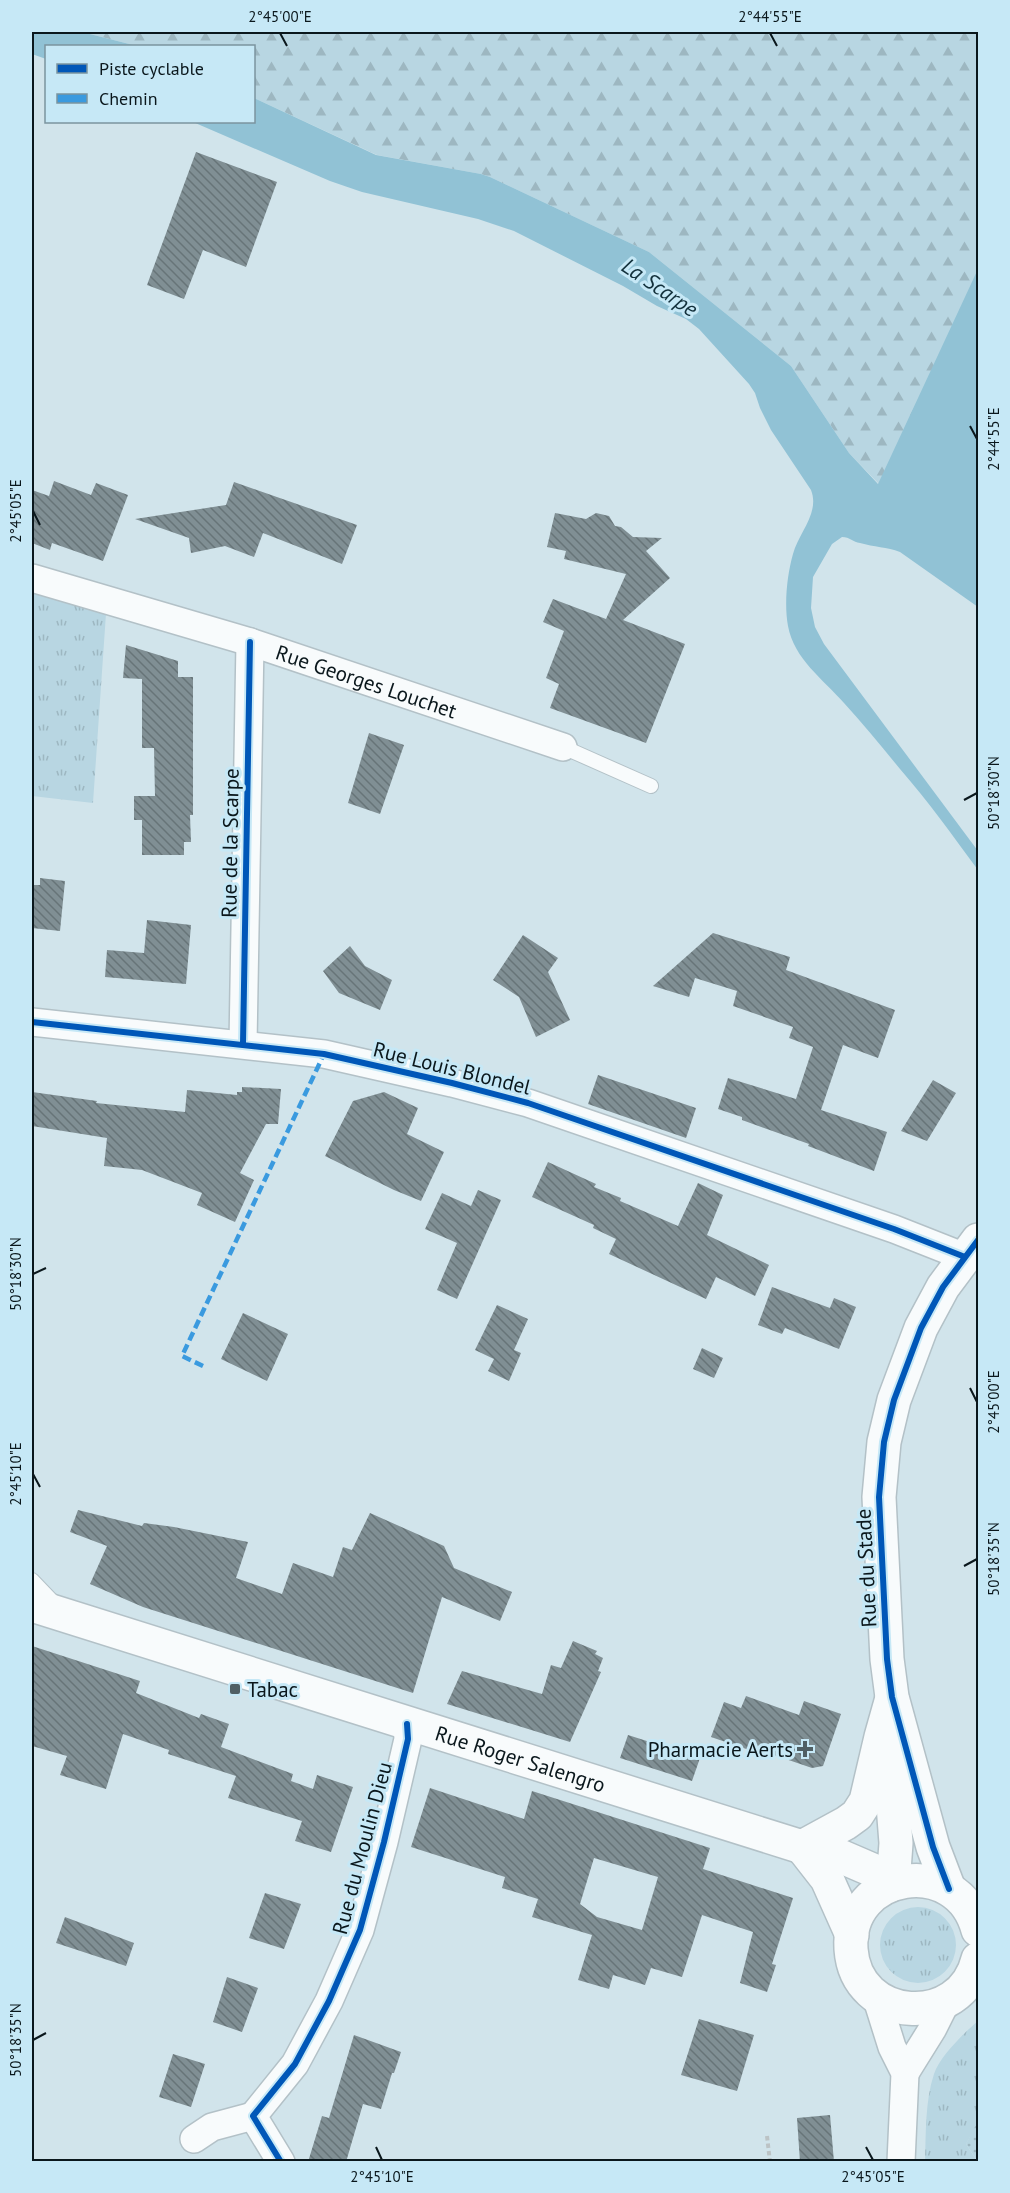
<svg xmlns="http://www.w3.org/2000/svg" width="1010" height="2193" viewBox="0 0 1010 2193" font-family="'PT Sans',sans-serif">
<style>
.grass{fill:url(#grass-tufts)}
.forest{fill:url(#forest-firs)}
.park{fill:url(#park-dots)}
.water{fill:#91c2d5}
.building{fill:url(#building-back-hatch);fill-rule:evenodd}
.lines{fill:none;stroke-linecap:round;stroke-linejoin:round}
.lane-casing{stroke:#b3c1c7;stroke-width:16}
.street-casing{stroke:#b3c1c7;stroke-width:30}
.secondary-casing{stroke:#b3c1c7;stroke-width:36}
.path{stroke:#bcc3c5;stroke-width:4;stroke-dasharray:4.5 3;stroke-linecap:butt}
.lane{stroke:#f8fbfc;stroke-width:14}
.street{stroke:#f8fbfc;stroke-width:27}
.secondary{stroke:#f8fbfc;stroke-width:33}
.quiet{stroke:#3a9adf;stroke-width:4.5;stroke-dasharray:9 4.5;stroke-linecap:butt}
.cycleway-casing{stroke:#c6e8f6;stroke-width:10}
.cycleway{stroke:#0057b8;stroke-width:6}
.ticks{fill:none;stroke:#0a171c;stroke-width:2}
.poi-dot{fill:#505f64;stroke:#c6e8f6;stroke-width:2}
.labels{text-anchor:middle;dominant-baseline:central;stroke-width:6;stroke-linejoin:round;paint-order:stroke}
.street-label{font-size:21px;fill:#0a171c;stroke:#c6e8f6}
.poi-label{font-size:21px;fill:#0a171c;stroke:#c6e8f6;text-anchor:start}
.water-label{font-size:22px;font-style:italic;fill:#13313c;stroke:#c6e8f6}
.neatline{fill:none;stroke:#0a171c;stroke-width:2}
.ticks-label{font-size:15px;text-anchor:middle;fill:#0a171c}
</style>
<defs>
<pattern id="grass-tufts" width="24" height="20" patternUnits="userSpaceOnUse" patternTransform="scale(1.5)"><rect width="24" height="20" fill="#b8d6e2"/><path d="M3 7l-1-3M5 7V3M7 7l1-3M15 17l-1-3M17 17v-4M19 17l1-3" fill="none" stroke="#9db7c1"/></pattern>
<pattern id="forest-firs" width="22" height="20" patternUnits="userSpaceOnUse" patternTransform="scale(1.5)"><rect width="22" height="20" fill="#b8d6e2"/><path d="M5 1l3.5 6h-7zM16 11l3.5 6h-7z" fill="#9db7c1"/></pattern>
<pattern id="park-dots" width="8" height="8" patternUnits="userSpaceOnUse" patternTransform="scale(1.5)"><rect width="8" height="8" fill="#b8d6e2"/><path d="M2 2h.1M6 6h.1" fill="none" stroke="#9db7c1" stroke-width="1.8" stroke-linecap="round"/></pattern>
<pattern id="building-back-hatch" width="6" height="6" patternUnits="userSpaceOnUse" patternTransform="scale(1.5)"><rect width="6" height="6" fill="#808f94"/><path d="M-1 5l2 2M0 0l6 6M5-1l2 2" fill="none" stroke="#677478"/></pattern>
</defs>
<rect width="100%" height="100%" fill="#d1e4eb"/>
<path class="grass" d="M32 578 107 599 93 803 32 796Z
M880 1945a38 38 0 1 1 76 0a38 38 0 1 1-76 0Z
M978 2021V2123L966 2144 977 2161 925 2162C926 2133 925 2101 934 2074 940 2056 964 2033 978 2021Z"/>
<path class="forest" d="M82 32H978V271L879 484 849 453 791 366 649 252 490 177 481 174 377 155 254 98V46H137Z"/>
<path class="park" d="M977 2123H978V2162L966 2144Z"/>
<path class="water" d="M32 32H82L137 46H46V59L32 54Z
M254 98 376 155 481 174 490 177 649 252 791 366 849 453 878 484 978 269V607L900 552C887 547 874 547 860 543 853 542 850 537 842 537L832 544 813 577 811 608 815 627 824 644 978 851V870C953 836 928 801 900 769 882 747 863 724 844 703 823 679 794 659 788 626 784 604 787 575 793 554 799 532 820 513 811 490L771 430 760 408 755 393 749 384 699 329 686 319 657 306 623 286 514 231 478 219 362 192 330 181 193 122H254Z"/>
<path class="building" d="M196 152 277 182 246 267 203 250 184 299 147 285Z
M54 481 91 495 96 483 128 495 103 561 52 543 50 550 32 543V490L49 496Z
M234 482 357 525 342 564 263 533 254 557 225 546 191 553 189 538 135 519 226 505Z
M555 513 586 519 596 513 609 516 615 526 621 527 633 537 662 538 646 551 670 578 623 620 685 644 646 743 550 708 559 684 546 678 564 631 543 622 553 599 606 619 626 574 564 559 566 551 547 547Z
M126 645 178 661V677H193V815H190L191 842H184V855H142V820H134V796H155L154 748H142V679L123 678Z
M369 733 404 745 380 814 348 803Z
M40 878 65 881 60 931 32 928V885H40Z
M147 920 191 925 186 984 105 977 107 950 144 953Z
M713 933 790 957 786 970 895 1010 878 1058 843 1045 821 1110 887 1132 874 1171 808 1146 809 1144 742 1120V1117L718 1109 728 1078 796 1099 813 1047 789 1038 793 1027 733 1006 737 991 695 978 689 997 653 986Z
M523 935 558 958 548 972 570 1020 536 1037 519 997 493 980Z
M350 946 365 966 392 980 380 1010 339 993 323 971Z
M598 1075 696 1108 686 1138 588 1104Z
M933 1080 956 1093 927 1141 901 1131Z
M242 1087 281 1089 278 1124H266L240 1173 254 1180 235 1222 197 1205 202 1193 142 1170 104 1166 107 1138 32 1126V1092L97 1101 96 1103 185 1112 187 1090 237 1095V1092H242Z
M384 1092 418 1108 407 1134 444 1152 421 1201 394 1190 325 1156 353 1101Z
M548 1162 596 1184 594 1187 621 1198 620 1201 678 1226 698 1183 723 1195 707 1235 769 1265 755 1296 716 1277 706 1299 609 1254 616 1239 593 1228 594 1225 532 1197Z
M478 1190 501 1200 457 1299 437 1290 457 1243 425 1229 442 1193 471 1206Z
M772 1287 830 1308 834 1298 856 1307 839 1349 785 1328 782 1334 758 1325Z
M497 1305 528 1319 514 1350 521 1353 509 1381 488 1371 494 1359 475 1350Z
M243 1313 288 1334 267 1381 221 1359Z
M702 1348 723 1358 714 1378 693 1369Z
M78 1510 142 1526 144 1523 174 1527 248 1542 236 1578 282 1594 293 1563 333 1577 343 1547 352 1550 370 1513 444 1546 454 1568 512 1592 500 1621 442 1597 413 1693 143 1607 90 1584 107 1546 70 1532Z
M573 1641 597 1651 595 1654 603 1658 598 1671 601 1672 570 1742 447 1704 462 1671 542 1694 551 1665 561 1668Z
M32 1646 140 1681 136 1693 199 1718 201 1714 229 1724 221 1747 293 1774 291 1781 313 1789 317 1775 353 1787 331 1852 295 1841 302 1821 228 1798 236 1776 168 1754 169 1750 123 1734 106 1789 60 1775 67 1756 32 1746Z
M746 1696 799 1715 804 1701 841 1714 823 1766 812 1768 774 1755 773 1758 711 1737 724 1702 741 1708Z
M628 1735 700 1758 692 1781 620 1758Z
M430 1788 524 1819 532 1791 710 1848 703 1869 793 1898 772 1964 776 1965 767 1992 740 1983 753 1932 702 1915 682 1977 651 1968 645 1985 613 1975 609 1989 578 1980 592 1935 532 1917 538 1899 502 1888 505 1877 411 1847ZM594 1858 658 1877 642 1930 597 1917 580 1904Z
M265 1893 301 1904 284 1949 249 1938Z
M65 1917 134 1943 126 1966 56 1943Z
M227 1977 258 1988 242 2032 213 2022Z
M699 2019 754 2035 737 2091 681 2075Z
M354 2035 401 2052 394 2073H392L381 2109 363 2104 346 2162H308L322 2116 329 2118Z
M173 2054 205 2064 191 2107 159 2097Z
M830 2115 834 2162H800L797 2118Z"/>
<g class="lines">
<g class="lane-casing">
<path id="lane" d="M563 747 651 786
M32 1580 55 1604"/>
</g>
<g class="street-casing">
<g id="street">
<path id="s1" d="M32 578 250 642 563 747"/>
<path d="M32 1022 324 1054 452 1083 528 1103 894 1229 965 1257"/>
<path d="M243 1044 250 642"/>
<path d="M876 1996 892 2047 905 2073 901 2162"/>
<path d="M905 2073 933 2028 946 2002"/>
<path d="M194 2139 212 2127 253 2116"/>
<path d="M281 2162 253 2116 295 2064 329 2001 360 1930 384 1842 408 1739 407 1724"/>
</g>
</g>
<g class="secondary-casing">
<g id="secondary">
<path id="s2" d="M32 1605 802 1847 826 1850 877 1872 890 1885"/>
<path d="M883 1750 892 1792 896 1843 893 1884"/>
<path d="M802 1847 846 1823 857 1815 866 1801 881 1737 892 1698"/>
<path d="M802 1847 827 1879 852 1935"/>
<path d="M949 1889 933 1847 892 1697 887 1659 879 1497 884 1442 894 1400 921 1328 943 1287 978 1240"/>
<path d="M978 1930C958 1853 846 1871 851 1949 856 2023 961 2030 978 1959"/>
</g>
</g>
<path class="path" d="M767 2136 770 2162"/>
<use href="#lane" class="lane"/>
<use href="#street" class="street"/>
<use href="#secondary" class="secondary"/>
<path class="quiet" d="M203 1366 182 1356 324 1054"/>
<g class="cycleway-casing">
<path id="cycleway" d="M32 1022 324 1054 452 1083 528 1103 894 1229 965 1257
M243 1044 250 642
M949 1889 933 1847 892 1697 887 1659 879 1497 884 1442 894 1400 921 1328 943 1287 978 1240
M281 2162 253 2116 295 2064 329 2001 360 1930 384 1842 408 1739 407 1724"/>
</g>
<use href="#cycleway" class="cycleway"/>
</g>
<path class="ticks" d="M280 33 287 46M770 33 777 46M970 426 977 439M33 511 40 525M964 800 977 793M33 1274 46 1268M970 1388 977 1402M33 1474 40 1487M964 1566 977 1559M33 2040 46 2033M376 2147 382 2160M866 2147 873 2160"/>
<g class="poi-dot">
<rect x="229" y="1683" width="12" height="12" rx="3"/>
<path d="M802 1740h6v6h6v6h-6v6h-6v-6h-6v-6h6z"/>
</g>
<g class="labels">
<g class="street-label">
<text stroke="none"><textPath href="#s1" startOffset="350">Rue Georges Louchet</textPath></text>
<text transform="translate(230 843) rotate(-89)">Rue de la Scarpe</text>
<text transform="translate(452 1068) rotate(14)">Rue Louis Blondel</text>
<text transform="translate(866 1568) rotate(-93)">Rue du Stade</text>
<text stroke="none"><textPath href="#s2" startOffset="512">Rue Roger Salengro</textPath></text>
<text transform="translate(362 1848) rotate(-75)">Rue du Moulin Dieu</text>
</g>
<g class="poi-label">
<text x="247" y="1689">Tabac</text>
<text x="793" y="1749" text-anchor="end">Pharmacie Aerts</text>
</g>
<g class="water-label">
<text transform="translate(660 287) rotate(34)">La Scarpe</text>
</g>
</g>
<rect width="1010" height="2193" fill="none" stroke="#c6e8f6" stroke-width="66"/>
<rect x="45" y="45" width="210" height="78" fill="#c6e8f6" stroke="#7b949f" stroke-width="1.5"/>
<rect x="57" y="64" width="30" height="9" fill="#0057b8" stroke="#7b949f" stroke-width="1.5"/>
<text x="99" y="75" font-size="18" fill="#0a171c">Piste cyclable</text>
<rect x="57" y="94" width="30" height="9" fill="#3a9adf" stroke="#7b949f" stroke-width="1.5"/>
<text x="99" y="105" font-size="18" fill="#0a171c">Chemin</text>
<rect x="33" y="33" width="944" height="2127" class="neatline"/>
<g class="ticks-label">
<text x="280" y="22">2°45'00"E</text>
<text x="770" y="22">2°44'55"E</text>
<text transform="translate(994 439) rotate(-90)" y="5">2°44'55"E</text>
<text transform="translate(16 511) rotate(-90)" y="5">2°45'05"E</text>
<text transform="translate(994 793) rotate(-90)" y="5">50°18'30"N</text>
<text transform="translate(16 1274) rotate(-90)" y="5">50°18'30"N</text>
<text transform="translate(994 1402) rotate(-90)" y="5">2°45'00"E</text>
<text transform="translate(16 1474) rotate(-90)" y="5">2°45'10"E</text>
<text transform="translate(994 1559) rotate(-90)" y="5">50°18'35"N</text>
<text transform="translate(16 2040) rotate(-90)" y="5">50°18'35"N</text>
<text x="382" y="2182">2°45'10"E</text>
<text x="873" y="2182">2°45'05"E</text>
</g>
</svg>
